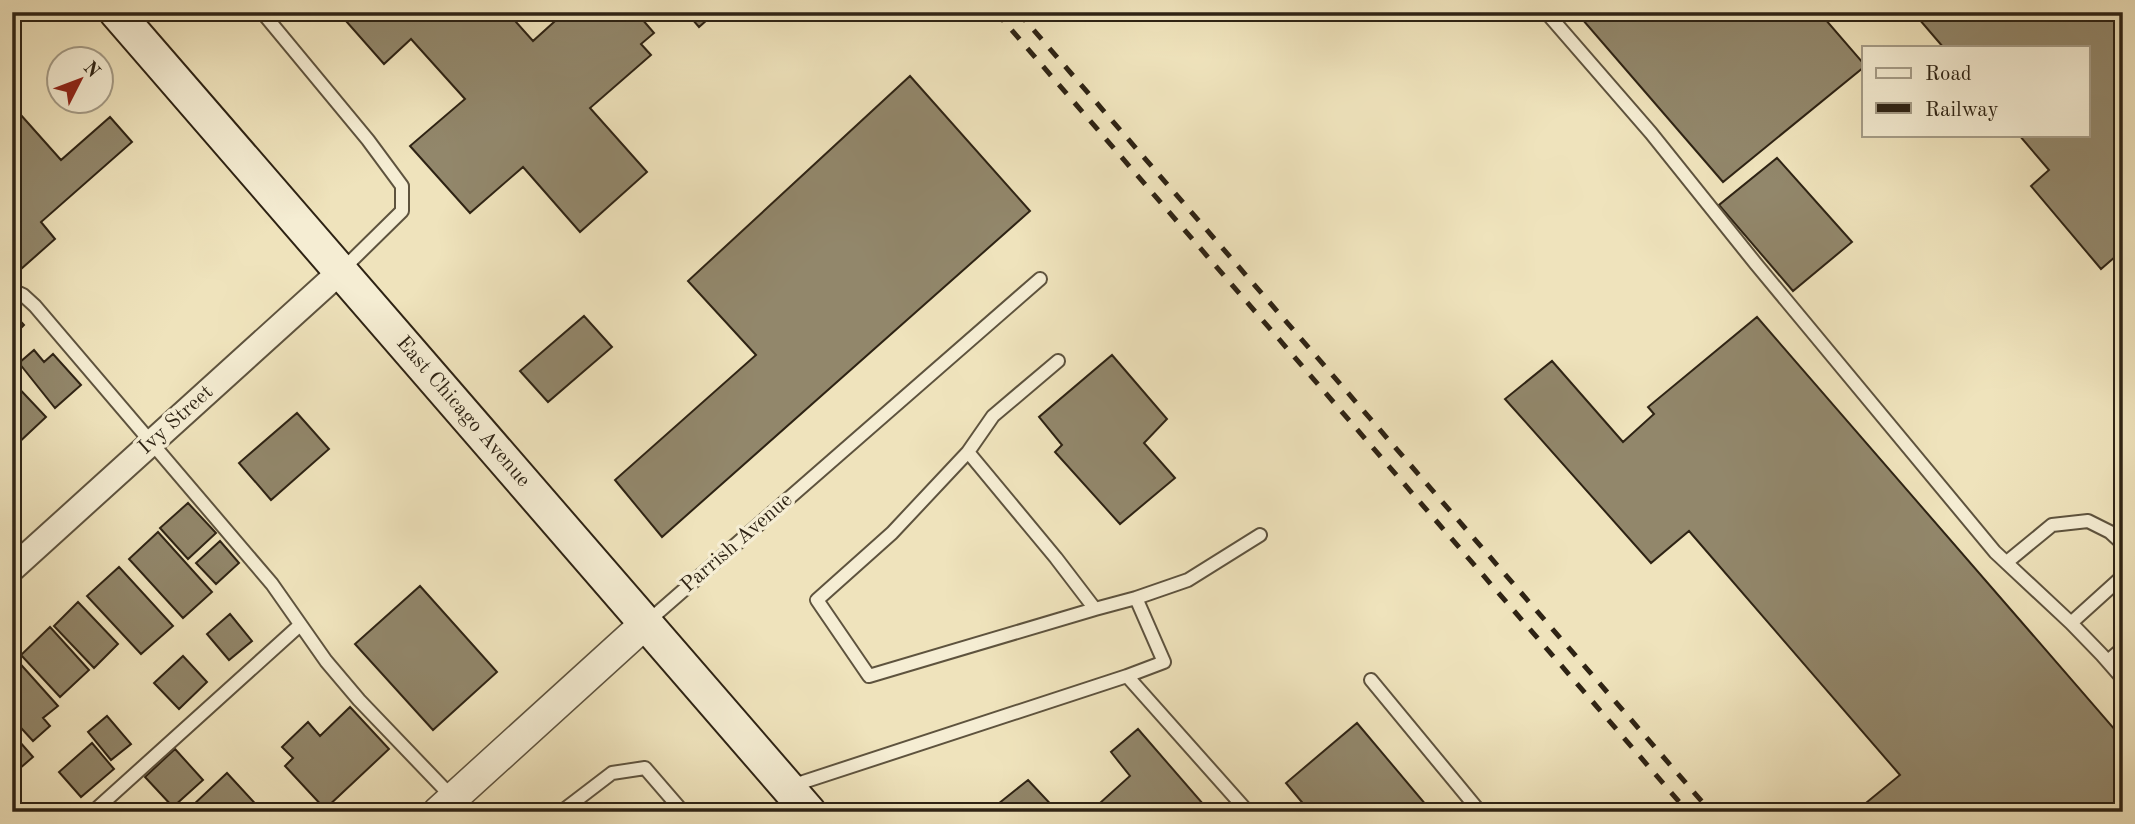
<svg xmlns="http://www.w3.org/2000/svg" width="2135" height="824" viewBox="0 0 2135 824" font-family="'Old Standard TT',serif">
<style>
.building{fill:#92876b;stroke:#2e2314;stroke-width:2}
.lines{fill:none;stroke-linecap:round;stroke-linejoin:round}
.service-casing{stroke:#5e533e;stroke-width:16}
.minor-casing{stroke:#5e533e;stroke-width:28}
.tertiary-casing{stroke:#5e533e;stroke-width:33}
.secondary-casing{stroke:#2e2314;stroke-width:37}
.service{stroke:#f5edd3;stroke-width:12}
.minor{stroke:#f5edd3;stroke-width:24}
.tertiary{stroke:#f5edd3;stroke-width:30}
.secondary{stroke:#f5edd3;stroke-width:33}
.rail{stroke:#2e2314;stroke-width:5;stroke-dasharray:12 12;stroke-linecap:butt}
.labels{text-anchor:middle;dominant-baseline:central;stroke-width:7;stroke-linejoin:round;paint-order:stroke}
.street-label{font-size:21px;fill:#2e2314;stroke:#f5edd3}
</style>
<rect width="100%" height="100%" fill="#efe3bc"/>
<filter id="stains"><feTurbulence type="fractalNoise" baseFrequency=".00286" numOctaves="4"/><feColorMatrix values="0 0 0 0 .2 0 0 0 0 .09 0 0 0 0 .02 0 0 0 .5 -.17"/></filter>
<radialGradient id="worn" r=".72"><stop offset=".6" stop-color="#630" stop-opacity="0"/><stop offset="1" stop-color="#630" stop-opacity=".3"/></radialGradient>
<path class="building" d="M338 12H507L533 41 565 12H636L654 33 641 44 651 55 590 108 647 172 580 232 523 167 470 213 410 146 465 99 411 39 384 64Z
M686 12H716L699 27Z
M1576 12H1819L1864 64V67L1723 182Z
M1913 12H2123V250L2101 269 2031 186 2049 170 2019 135H2088V47H1943Z
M910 76 1030 211 662 537 615 480 756 355 688 281Z
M12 105 61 160 110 117 132 142 41 222 55 239 21 269 12 259Z
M1777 158 1852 242 1793 291 1719 205Z
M12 312 24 325 12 337Z
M584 316 612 347 548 402 520 371Z
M1757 317 2123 739V812H1855L1900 775 1689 531 1651 563 1505 399 1552 361 1623 442 1654 414 1648 407Z
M34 350 44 362 53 354 81 385 55 408 19 363Z
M1112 355 1167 419 1144 443 1175 478 1120 524 1055 452 1062 445 1039 417Z
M12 381 46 417 15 446 12 443Z
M297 413 329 449 271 500 239 463Z
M188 503 216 533 188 559 160 528Z
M158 532 212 592 183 618 129 559Z
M220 541 239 563 216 584 196 563Z
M119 567 173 626 141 654 87 596Z
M420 586 497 672 433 730 355 644Z
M78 602 118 644 94 668 54 626Z
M230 614 252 641 229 660 207 634Z
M50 627 89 670 60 697 21 655Z
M183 656 207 682 179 709 154 683Z
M15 658 58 706 43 718 50 726 33 741 12 718V660Z
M350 707 389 749 325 809 285 766 293 758 282 747 308 722 320 736Z
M107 716 131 744 111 760 88 732Z
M1357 723 1432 812H1310L1286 783Z
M1138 729 1210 812H1090L1130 776 1111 752Z
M12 733 33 757 12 775Z
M92 743 114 769 81 797 59 772Z
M175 749 203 780 173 807 145 777Z
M227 773 263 812H197L192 806Z
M1028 780 1058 812H988Z"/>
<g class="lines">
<g class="service-casing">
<path id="service" d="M262 12 368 140 402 186V211L342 270
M1546 12 1651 133 1756 264 1995 552 2071 623 2102 655 2123 679
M12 290 23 295 35 306 272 584 326 661 359 700 453 798
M968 452 993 416 1058 361
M2007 562 2052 525 2088 521 2110 532 2123 544
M1136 598 1188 580 1260 535
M1095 609 869 676 817 600 892 533 968 452 1056 558 1095 609 1136 598 1164 662 1127 676
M646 623 1040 279
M2071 623 2123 576
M2108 661 2123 648
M1371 680 1480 812
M791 786 1127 676 1248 812
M93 812 300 625
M561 812 612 773 645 768 683 812"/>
</g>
<g class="minor-casing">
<path id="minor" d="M12 569 341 271"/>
</g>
<g class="tertiary-casing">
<path id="tertiary" d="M438 812 646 623"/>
</g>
<g class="secondary-casing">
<path id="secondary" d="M116 12 809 812"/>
</g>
<use href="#service" class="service"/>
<use href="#minor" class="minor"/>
<use href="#tertiary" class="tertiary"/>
<use href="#secondary" class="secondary"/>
<path class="rail" d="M996 12 1688 812
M1018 12 1711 812"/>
</g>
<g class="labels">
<g class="street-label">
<text transform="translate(463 412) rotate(49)">East Chicago Avenue</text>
<text transform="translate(176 420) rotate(-42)">Ivy Street</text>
<text transform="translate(737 543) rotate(-41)">Parrish Avenue</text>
</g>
</g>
<rect width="2135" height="824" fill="none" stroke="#efe3bc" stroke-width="42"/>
<rect x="14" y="14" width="2107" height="796" fill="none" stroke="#2e2314" stroke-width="3.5"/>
<rect x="21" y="21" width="2093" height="782" fill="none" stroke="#2e2314" stroke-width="2"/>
<rect x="1862" y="46" width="228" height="91" fill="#f5edd3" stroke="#a59c87" stroke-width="2"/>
<rect x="1876" y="68" width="35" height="10" fill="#f5edd3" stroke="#a59c87" stroke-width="2"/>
<text x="1925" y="80" font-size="21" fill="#2e2314">Road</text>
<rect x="1876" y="103" width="35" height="10" fill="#2e2314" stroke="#a59c87" stroke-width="2"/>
<text x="1925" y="116" font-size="21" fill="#2e2314">Railway</text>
<g transform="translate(80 80) rotate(48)"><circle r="33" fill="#f5edd3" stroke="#a59c87" stroke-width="2"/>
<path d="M0-5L12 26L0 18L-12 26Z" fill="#8f2418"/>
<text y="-10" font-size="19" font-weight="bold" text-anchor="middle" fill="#2e2314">N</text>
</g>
<rect width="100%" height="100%" filter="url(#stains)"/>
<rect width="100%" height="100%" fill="url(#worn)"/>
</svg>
